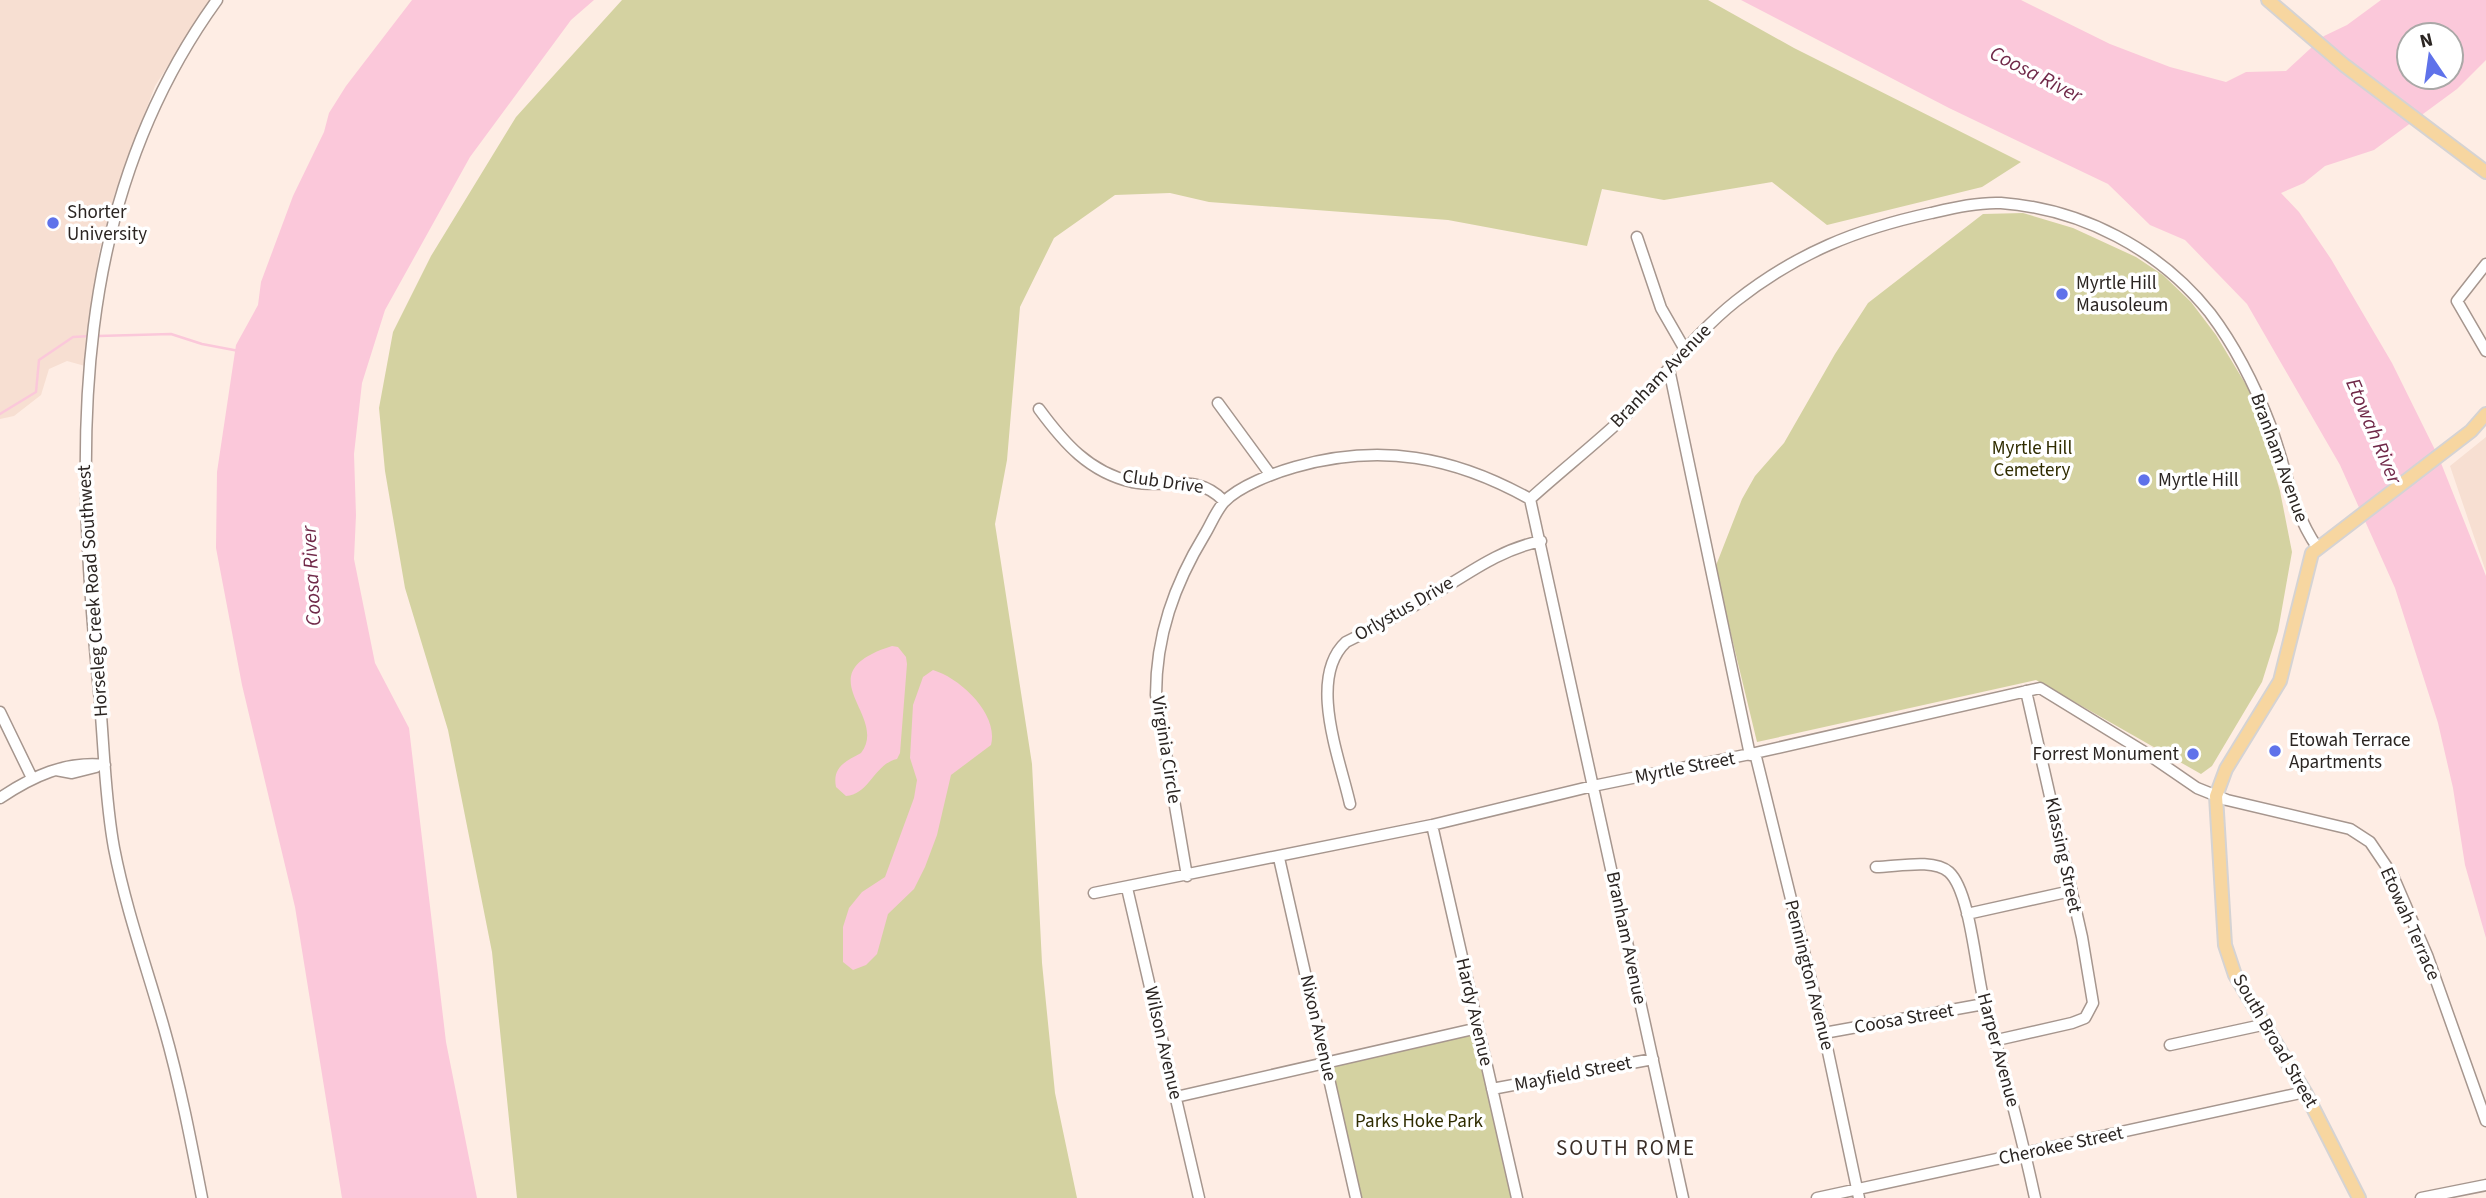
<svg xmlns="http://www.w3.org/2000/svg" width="2486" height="1198" viewBox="0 0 2486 1198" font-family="'Source Sans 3',sans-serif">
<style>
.built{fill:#f7dfd2}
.green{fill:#d4d2a1}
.water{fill:#fbc8da;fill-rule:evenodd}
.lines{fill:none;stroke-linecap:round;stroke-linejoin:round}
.stream{stroke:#fbc8da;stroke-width:2.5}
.minor-casing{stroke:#a6968e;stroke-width:13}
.major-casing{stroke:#d5d3d3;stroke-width:16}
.minor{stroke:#fff;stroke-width:10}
.major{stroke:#f7d6a0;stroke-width:12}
.poi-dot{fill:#5f72ea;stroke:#fff;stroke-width:2.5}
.labels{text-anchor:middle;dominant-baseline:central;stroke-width:7;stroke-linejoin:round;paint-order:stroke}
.poi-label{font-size:19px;fill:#2b2522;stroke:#fff;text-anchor:start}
.street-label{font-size:19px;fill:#2b2522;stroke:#fff}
.park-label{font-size:19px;fill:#2f2c00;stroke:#fff}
.water-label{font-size:21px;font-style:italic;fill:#702949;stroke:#fff}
.neighbourhood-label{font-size:21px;letter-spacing:2px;fill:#3b2f28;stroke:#fff}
</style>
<rect width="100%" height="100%" fill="#feede4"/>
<path class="built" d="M0 0H210L155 86 115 193 99 252 85 366 67 361 49 369 41 395 14 416 0 419Z
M2486 437V572L2450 466Z"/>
<path class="green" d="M622 0H1708L1794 48 2021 162 1982 187 1827 225 1772 182 1664 200 1602 189 1587 246 1448 220 1209 202 1170 193 1115 195 1054 238 1020 307 1007 460 995 524 1032 764 1042 963 1055 1093 1077 1198H517L492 952 448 730 405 588 385 471 379 408 393 332 431 256 516 117Z
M2023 213 2073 228 2136 257 2163 275 2191 302 2216 335 2251 393 2280 491 2292 552 2278 631 2262 682 2212 766 2201 774 2036 680 1757 742 1715 568 1742 499 1755 476 1784 443 1835 354 1868 303 1983 214Z
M1478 1028 1517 1198H1356L1327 1061Z"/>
<path class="water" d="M412 0H594L571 20 470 157 385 310 362 383 354 454 356 515 354 559 375 663 409 728 446 1042 477 1198H342L295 907 242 685 216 548 217 472 236 345 258 305 261 282 293 196 324 132 329 113 346 86Z
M1741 0H2021L2110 44 2170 67 2226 82 2246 72 2286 71 2324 36 2347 25 2381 0H2486V60L2457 89 2374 150 2325 166 2304 183 2281 193 2299 212 2331 259 2392 363 2439 458 2486 576V938L2465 865 2453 788 2438 723 2395 588 2340 465 2247 304 2185 240 2150 225 2108 184 1949 108ZM2409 35H2451V77H2409Z
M892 646 898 647 906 657 907 664 900 753 897 759C874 764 870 794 846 796L836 787C832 767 846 761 861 753 890 715 803 674 892 646Z
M933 670C960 678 999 714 991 745L951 775 937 835 925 867 914 889 888 914 877 954 866 965 853 970 843 962V927L849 908 862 892 885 877 914 798 917 780 910 758 913 705 923 677Z"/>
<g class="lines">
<path class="stream" d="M98 336 171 334 202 344 239 351
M0 414 36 392 39 360 73 337 91 336"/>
<g class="minor-casing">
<path id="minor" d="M1637 237 1661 308 1684 348
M2486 264 2457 301 2486 351
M1669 369 1750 755
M1218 403 1270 474
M1039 409C1064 443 1089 472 1132 482 1168 489 1196 472 1224 501
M1530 499C1561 471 1594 445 1624 417 1663 379 1693 335 1736 301 1797 253 1857 229 1931 213 1953 208 1978 202 2001 203 2082 209 2159 249 2210 313 2235 346 2256 388 2271 427 2286 468 2292 511 2317 547
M1530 499 1683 1198
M0 712 32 778
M1755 753 1824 1033 1859 1198
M56 770 72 773 96 767
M0 798C33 776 65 761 105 765
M1350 804C1340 759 1307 678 1346 642 1375 628 1404 612 1431 596 1468 574 1498 550 1541 541
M1432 825 1517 1198
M1279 858 1356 1198
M1876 867C1896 867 1933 858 1949 872 1971 892 1976 975 1985 1006 2004 1070 2021 1133 2035 1198
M1187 876 1156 695C1156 636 1174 585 1205 534 1211 524 1216 511 1224 502 1239 486 1274 473 1295 467 1380 443 1453 456 1530 499
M1127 888 1199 1198
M1094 893 1432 825 1593 786 1755 753 2040 688 2146 753 2197 788 2227 800 2350 829 2370 842 2393 876 2427 955 2486 1121
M1967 914 2071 891
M1824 1033 1984 1004
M1997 1040 2072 1023 2085 1018 2093 1003 2082 937 2026 691
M2170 1045 2262 1025
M1492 1089 1653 1059
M1176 1097 1478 1028
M202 1198C191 1141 180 1084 164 1028 147 968 126 910 114 848 104 794 104 737 98 681 75 443 70 203 217 0
M1817 1198 2305 1092
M2421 1198 2486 1185"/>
</g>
<g class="major-casing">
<path id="major" d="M2268 0 2344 65 2486 172
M2359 1198 2305 1092 2235 975 2225 945 2216 796 2226 769 2280 681 2312 553 2471 431 2486 414"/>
</g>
<use href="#minor" class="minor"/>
<use href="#major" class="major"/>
</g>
<g class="poi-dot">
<circle cx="53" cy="223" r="7"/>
<circle cx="2062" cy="294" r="7"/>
<circle cx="2144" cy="480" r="7"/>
<circle cx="2275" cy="751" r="7"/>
<circle cx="2193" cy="754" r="7"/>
</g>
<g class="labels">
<g class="poi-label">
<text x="67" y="212">Shorter<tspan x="67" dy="22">University</tspan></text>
<text x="2076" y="283">Myrtle Hill<tspan x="2076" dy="22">Mausoleum</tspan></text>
<text x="2158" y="480">Myrtle Hill</text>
<text x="2289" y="740">Etowah Terrace<tspan x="2289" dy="22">Apartments</tspan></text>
<text x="2179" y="754" text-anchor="end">Forrest Monument</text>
</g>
<g class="street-label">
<text transform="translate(1661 376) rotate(-46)">Branham Avenue</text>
<text transform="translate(2279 458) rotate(70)">Branham Avenue</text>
<text transform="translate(1163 482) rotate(8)">Club Drive</text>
<text transform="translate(93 591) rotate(-94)">Horseleg Creek Road Southwest</text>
<text transform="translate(1404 609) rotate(-30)">Orlystus Drive</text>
<text transform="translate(1166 750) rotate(81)">Virginia Circle</text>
<text transform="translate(1685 768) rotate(-11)">Myrtle Street</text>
<text transform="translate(2063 855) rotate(78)">Klassing Street</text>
<text transform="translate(2410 924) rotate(66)">Etowah Terrace</text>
<text transform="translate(1626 938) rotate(78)">Branham Avenue</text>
<text transform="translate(1809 975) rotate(76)">Pennington Avenue</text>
<text transform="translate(1474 1012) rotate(77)">Hardy Avenue</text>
<text transform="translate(1904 1019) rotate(-10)">Coosa Street</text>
<text transform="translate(1318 1028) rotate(77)">Nixon Avenue</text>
<text transform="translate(2275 1041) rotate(60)">South Broad Street</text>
<text transform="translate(1163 1043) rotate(77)">Wilson Avenue</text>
<text transform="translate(1998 1050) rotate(75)">Harper Avenue</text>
<text transform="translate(1573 1074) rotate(-11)">Mayfield Street</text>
<text transform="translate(2061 1146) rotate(-12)">Cherokee Street</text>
</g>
<g class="park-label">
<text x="2032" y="448">Myrtle Hill<tspan x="2032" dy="22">Cemetery</tspan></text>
<text x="1419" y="1121">Parks Hoke Park</text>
</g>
<g class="water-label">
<text transform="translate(2036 74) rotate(27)">Coosa River</text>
<text transform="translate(2374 431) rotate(67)">Etowah River</text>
<text transform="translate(311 576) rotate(-93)">Coosa River</text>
</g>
<g class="neighbourhood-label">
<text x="1626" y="1148">SOUTH ROME</text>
</g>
</g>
<g transform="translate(2430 56) rotate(347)"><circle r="33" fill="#ffffff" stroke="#aaa8a7" stroke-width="2"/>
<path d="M0-5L12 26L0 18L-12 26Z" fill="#5f72ea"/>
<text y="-10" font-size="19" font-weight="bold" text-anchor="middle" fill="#2b2522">N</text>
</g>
</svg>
